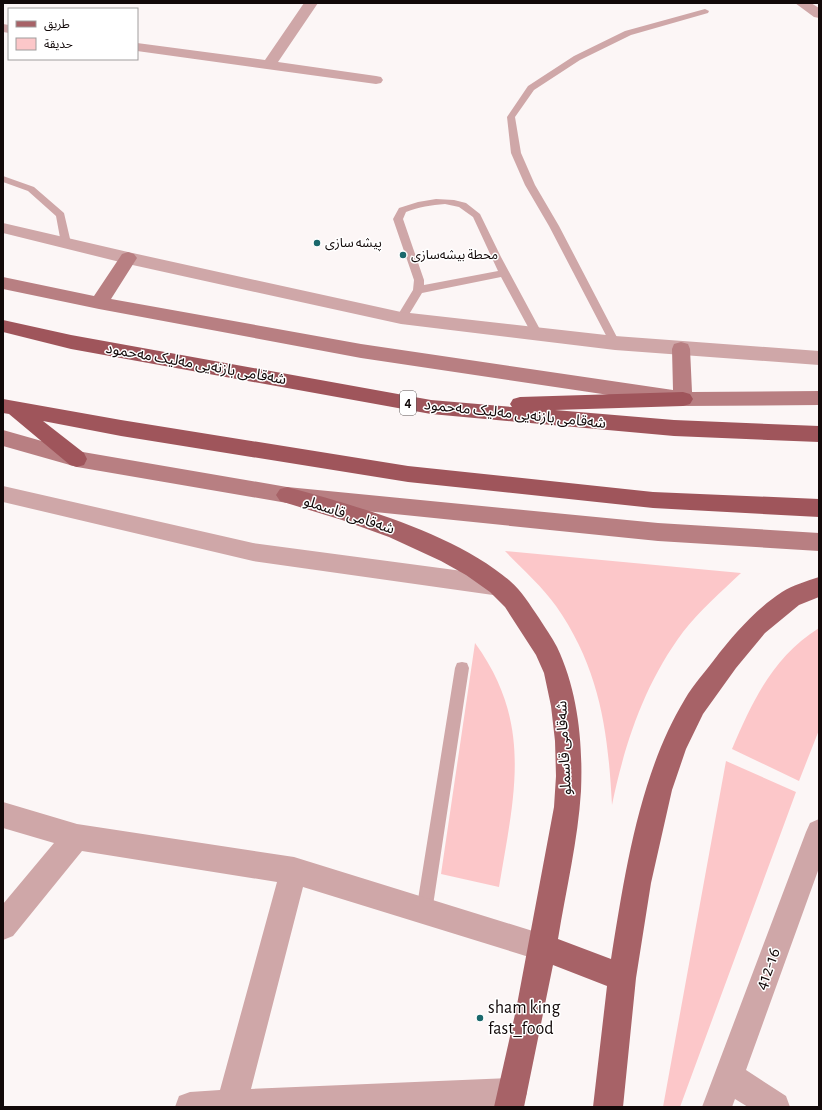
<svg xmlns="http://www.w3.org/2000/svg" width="822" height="1110" viewBox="0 0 822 1110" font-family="'Alegreya Sans','Noto Sans Arabic',sans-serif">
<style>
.green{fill:#fcc7c9}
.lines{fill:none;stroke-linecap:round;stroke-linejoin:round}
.service{fill:#cfa7a8;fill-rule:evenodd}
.minor{fill:#cfa7a8;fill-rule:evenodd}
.tertiary{fill:#cfa7a8;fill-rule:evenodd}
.secondary{fill:#b87f82;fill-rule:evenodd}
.primary{fill:#a76267;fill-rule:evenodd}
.trunk{fill:#9f555b;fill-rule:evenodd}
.poi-dot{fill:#1a686c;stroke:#fff;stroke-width:1.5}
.labels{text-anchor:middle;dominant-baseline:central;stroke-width:3;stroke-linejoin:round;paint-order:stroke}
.far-poi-label{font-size:13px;fill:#120909;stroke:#fff;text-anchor:start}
.shield{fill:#fff;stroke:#595353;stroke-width:1}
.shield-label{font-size:14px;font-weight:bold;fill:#120909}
.street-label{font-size:15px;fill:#120909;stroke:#fff}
.near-street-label{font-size:18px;fill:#120909;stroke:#fff}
.near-poi-label{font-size:18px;fill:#120909;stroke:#fff;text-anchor:start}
</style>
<rect width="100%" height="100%" fill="#fcf6f6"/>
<path class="green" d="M505 551 741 573C721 592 700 610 683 632 645 683 625 742 612 805 608 731 600 669 556 606 542 586 522 569 505 551Z
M819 628V730L799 781 732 749C753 700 773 657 819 628Z
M475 643C534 724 514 796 499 887L441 874Z
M726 761 796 792 680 1107H663Z"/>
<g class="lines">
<path class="service" d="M705 9 709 11 708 13 631 35 580 60 534 90 515 117 521 153 535 185 559 226 620 343 615 347 610 343 549 226 525 185 511 153 507 117 528 86 574 56 625 31Z
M3 176 34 187 64 213 71 243 70 245 66 246 61 243 56 216 28 191 3 182Z
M436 199 454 200 466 203 480 214 501 257 543 335 542 338H534L501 277 422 293 405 321H397L396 318 413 290 414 280 393 219 399 208 418 202ZM445 204 459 207 473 217 498 271 424 285V280L403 219 406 212C419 207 431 205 445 204Z
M462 662 467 663 469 668 432 912 430 918 424 920 418 918 416 912 455 668 457 663Z"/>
<path class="minor" d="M304 3H318L278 62 376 76 381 77 383 80 381 83 376 84 137 51V43L265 60Z
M3 24 9 25V33L3 32Z
M3 486 253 543 500 576 508 579 511 586 508 593 500 596 253 561 3 502Z
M3 802 77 824 294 857 552 937 556 947 552 957 542 961 303 887 251 1089 512 1078 523 1082 527 1093 523 1104 515 1107H175L179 1096 190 1092 220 1090 277 882 82 851 13 936 3 940V904L54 843 3 828Z
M819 819V868L746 1070 786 1096 790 1107H748L735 1099 732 1107H702L806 832 810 823Z"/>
<path class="tertiary" d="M795 3H811L819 8V18L814 17Z
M3 223 128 252 401 312 615 336 819 351V365L615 350 401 324 128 264 3 233Z"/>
<path class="secondary" d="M128 252 134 254 137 258 111 299 361 344 673 390 672 349 674 344 681 342 688 344 690 349 692 392 819 391V405L683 406 361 358 99 309 3 289V277L94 296 122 254Z
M3 430 77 451 287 487 658 523 819 533V551L658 541 287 503 77 467 3 446Z"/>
<path class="primary" d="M287 487C357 506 454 533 510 581 522 591 530 605 539 618 545 628 552 637 557 647 578 691 583 743 581 791 578 840 566 890 558 939L611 959C625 873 639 775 685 699 693 685 705 672 714 660 733 635 756 609 782 592 793 585 807 581 819 577V597L799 605 765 633 736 668 703 714 686 749 672 790 651 883 636 978 623 1107H593L607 986 553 965 524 1107H494L516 1010 554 807 556 776 555 741 551 706 544 673 536 655 505 607 490 592 466 575 441 561 389 537 342 520 280 501 276 495 280 489Z"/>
<path class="trunk" d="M3 320 71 335 431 400 512 407 510 404 513 399 520 397 683 392 690 394 693 399 690 404 683 406 555 410 674 420 819 426V442L674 436 431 414 71 349 3 332Z
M3 399 121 420 408 466 653 492 819 499V517L653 508 408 482 121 436 43 421 84 453 87 459 84 465 77 467 70 465 9 414 3 413Z"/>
</g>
<g class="poi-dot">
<circle cx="317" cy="243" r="4"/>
<circle cx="403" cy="255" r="4"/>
<circle cx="480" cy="1018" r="4"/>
</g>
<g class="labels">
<g class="far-poi-label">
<text x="325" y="243">پیشه سازی</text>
<text x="411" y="255">محطة بیشەسازی</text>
</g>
<rect class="shield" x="400" y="391" width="16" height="24" rx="3"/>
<g class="shield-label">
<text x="408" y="403">4</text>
</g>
<g class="street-label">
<text transform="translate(196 364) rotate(10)">شەقامی بازنەیی مەلیک مەحمود</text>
<text transform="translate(515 414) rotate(6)">شەقامی بازنەیی مەلیک مەحمود</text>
<text transform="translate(349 515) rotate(18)">شەقامی قاسملو</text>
<text transform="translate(564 748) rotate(-93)">شەقامی قاسملو</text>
</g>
<g class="near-street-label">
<text transform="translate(768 969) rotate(-70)">412-16</text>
</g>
<g class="near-poi-label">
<text x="488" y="1008">sham king<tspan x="488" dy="21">fast_food</tspan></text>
</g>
</g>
<rect width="822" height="1110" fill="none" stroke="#120909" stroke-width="8"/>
<rect x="8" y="8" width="130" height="52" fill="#ffffff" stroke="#a09d9d"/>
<rect x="16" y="21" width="20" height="6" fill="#a76267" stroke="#a09d9d"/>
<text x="44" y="28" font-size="12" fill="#120909">طريق</text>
<rect x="16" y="38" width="20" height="12" fill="#fcc7c9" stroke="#a09d9d"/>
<text x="44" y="48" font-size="12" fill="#120909">حديقة</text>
</svg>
